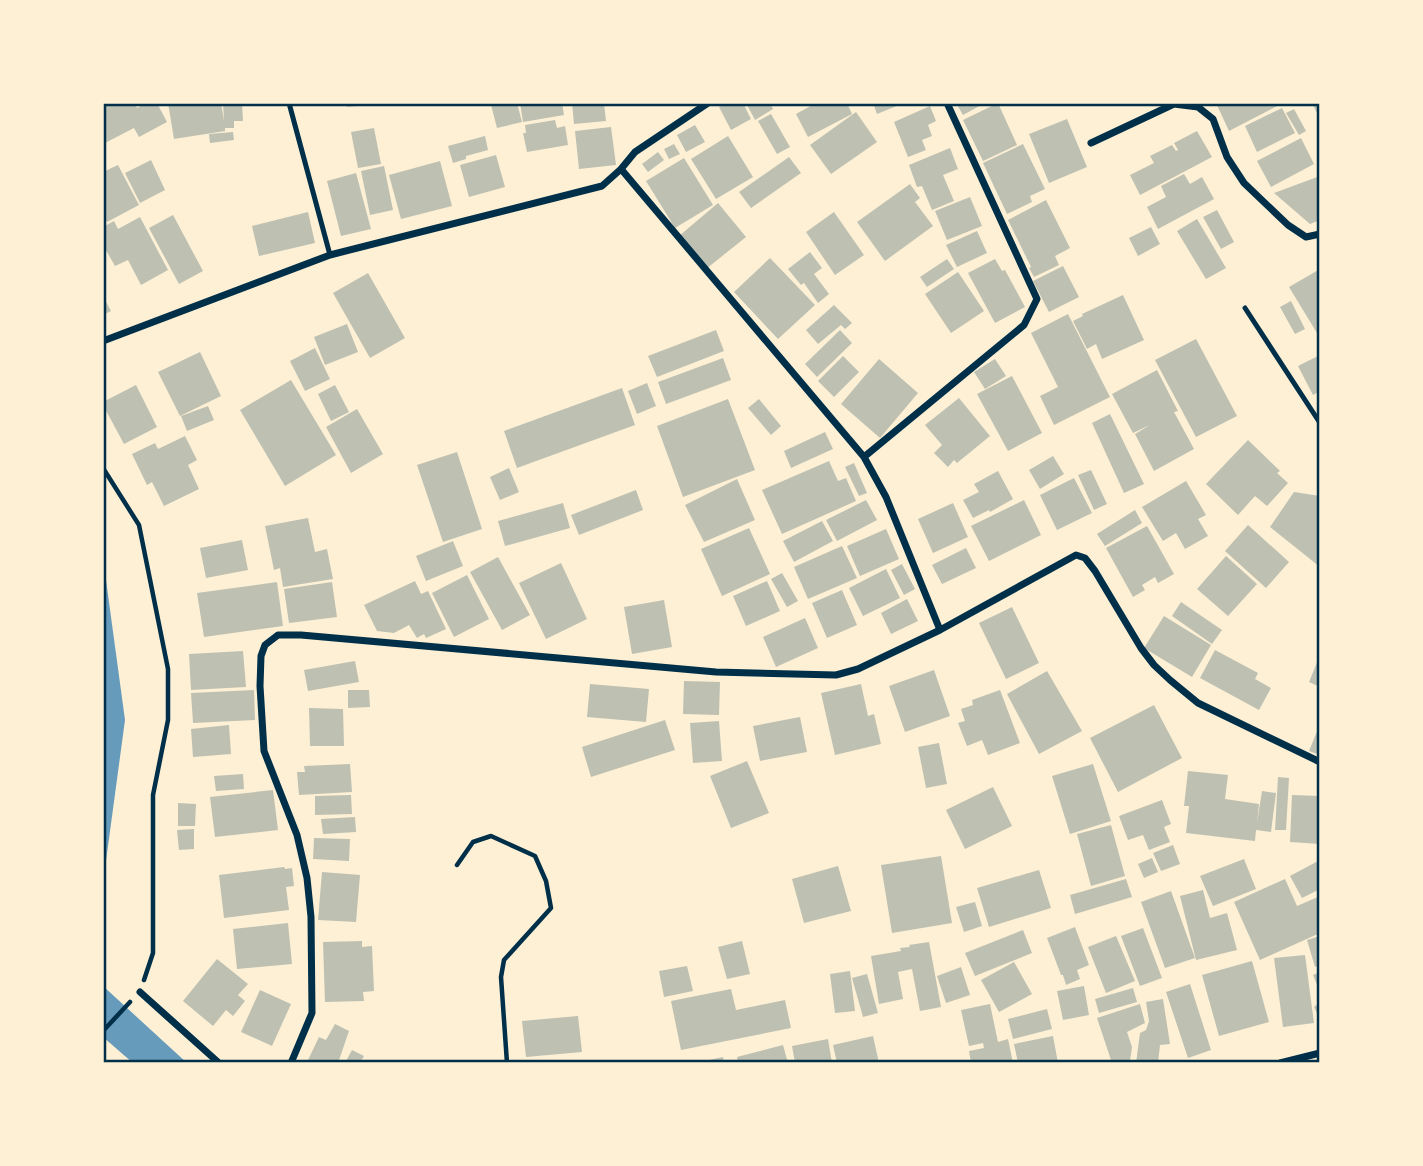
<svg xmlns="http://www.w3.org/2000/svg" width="1423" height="1166" viewBox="0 0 1423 1166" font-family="'Noto Serif',serif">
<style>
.water{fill:#669bbc}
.building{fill:#bec0b2}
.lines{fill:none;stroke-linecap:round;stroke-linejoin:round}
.path{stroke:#003049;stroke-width:4.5}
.service{stroke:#003049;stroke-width:5}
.minor{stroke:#003049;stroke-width:7}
.neatline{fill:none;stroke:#003049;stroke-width:2.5}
</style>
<rect width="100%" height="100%" fill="#fdf0d5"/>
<path class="water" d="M103 558 125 720 103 883Z
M103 986 187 1063H133L103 1037Z"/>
<path class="building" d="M103 103H135L137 108 146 103H157L167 122 139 137 134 128 103 144Z
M168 103H221L224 121 223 103H242L243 121H234V128H225V131L174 139Z
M346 103H368V105L347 107Z
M496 103H517L522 122 497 128 491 105Z
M520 103H562L564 115 523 122Z
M572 103H604L606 121 574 124Z
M726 103H743L751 119 731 130 719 107Z
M746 103H770L773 109 755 120Z
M816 103H847L852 114 808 137 796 114Z
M873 103H904L877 114Z
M956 103H985L963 115Z
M998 103 1017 145 983 161 963 120Z
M1216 103H1283L1229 131Z
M1312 103H1320V112L1317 113Z
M930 106 936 121 928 125 932 136 922 140 926 150 908 157 894 122Z
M1282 108 1295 133 1257 152 1245 126Z
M1294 109 1306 131 1299 135 1286 113Z
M856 112 877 142 831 174 810 145Z
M771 114 790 147 777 154 758 121Z
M1067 119 1087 167 1049 183 1029 134Z
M555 120 557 128 565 126 568 145 527 152 523 133H526L525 125Z
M695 125 705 142 686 152 677 135Z
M611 127 616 165 579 169 575 131Z
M374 128 381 164 358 168 351 132Z
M1197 131 1212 157 1140 195 1130 175 1154 163 1150 156 1172 145 1176 151 1178 150 1174 143Z
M233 132 234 140 210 143 209 134Z
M485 136 488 150 466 156V159L453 163 448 146Z
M728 136 753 177 716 199 691 159Z
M1301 138 1314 164 1271 187 1257 161Z
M674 144 680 154 669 159 664 149Z
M1023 144 1045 189 1030 196 1032 202 1007 214 983 163Z
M950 148 958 169 943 175 954 201 932 210 922 186 917 187 909 165Z
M658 152 664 160 648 172 642 164Z
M496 155 505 187 469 197 460 165Z
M789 157 801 173 751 208 739 192Z
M684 158 713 205 675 228 646 181Z
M151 160 165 190 140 203 125 173Z
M440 161 452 206 401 219 389 175Z
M118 165 139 205 107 222 103 216V172Z
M384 166 393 210 370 215 361 171Z
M356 173 371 229 341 236 327 181Z
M1184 174 1190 184 1202 177 1214 199 1158 229 1147 207 1166 197 1161 186Z
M1320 176V220L1310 224 1274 193Z
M910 184 920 198 915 202 933 226 885 261 857 222Z
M970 197 982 226 947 240 935 211Z
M1046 200 1070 248 1055 256 1059 265 1034 277 1029 268 1031 267 1008 220Z
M718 203 746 237 706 269 679 236Z
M1217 210 1234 242 1221 249 1203 217Z
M308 212 315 243 259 256 252 226Z
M834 212 864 255 835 275 806 232Z
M173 215 203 271 179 284 149 228Z
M140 217 168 270 141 285 128 260 115 266 103 245V227L114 221 118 229Z
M1197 219 1226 268 1206 279 1177 231Z
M1151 227 1160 244 1138 256 1129 238Z
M977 231 987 253 957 267 946 245Z
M810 252 822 268 814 274 829 294 818 303 804 283 801 285 788 269Z
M770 258 815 305 778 339 734 292Z
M947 259 954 269 927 287 920 277Z
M995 259 1002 271 1005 270 1025 307 995 323 968 273Z
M1063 266 1079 297 1049 312 1033 281Z
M1320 269V338L1289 287Z
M958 272 984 311 951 333 925 294Z
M368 273 405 338 370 358 333 293Z
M1123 295 1144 340 1102 359 1096 344 1087 349 1073 321 1083 316 1082 314Z
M103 296 111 311 103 315Z
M1291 301 1305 329 1295 334 1280 307Z
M834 305 852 323 845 329 841 325 818 344 806 330Z
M1068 314 1110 397 1054 425 1040 396 1058 387 1031 333Z
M347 324 358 352 325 365 314 337Z
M716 330 724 351 657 377 648 356Z
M840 330 852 343 817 377 805 364Z
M1196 339 1237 416 1196 437 1155 360Z
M315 348 330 379 305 391 290 361Z
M200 352 221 396 180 416 158 372Z
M1320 355V391L1313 395 1298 366Z
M843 356 859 372 834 397 818 381Z
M723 358 731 380 666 404 658 382Z
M879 359 918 393 880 438 841 404Z
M995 359 1006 376 985 389 974 372Z
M1157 370 1178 411 1174 412 1194 449 1154 471 1135 434 1150 425 1133 433 1112 394Z
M1012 376 1042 433 1008 451 977 394Z
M291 380 336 455 285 486 240 410Z
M647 383 656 406 637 414 628 391Z
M136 385 157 427 124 444 103 405V402Z
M335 385 349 412 331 421 318 394Z
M622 388 635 425 517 468 504 431Z
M959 398 990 436 957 463 954 460 948 467 934 453 942 445 925 425Z
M728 399 755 470 683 497 657 426Z
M759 399 781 426 771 435 748 408Z
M208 406 214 420 187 431 181 416Z
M357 409 383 454 351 473 326 427Z
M1110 414 1144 484 1124 493 1092 423Z
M825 432 833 449 791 468 784 451Z
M185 436 197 460 188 465 199 489 164 506 152 482 147 485 132 454 155 443 158 449Z
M1248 440 1280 471 1277 473 1288 483 1267 506 1255 496 1238 515 1206 484Z
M457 452 482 529 443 542 417 465Z
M1053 456 1064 474 1040 489 1029 470Z
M829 461 838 481 846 478 856 501 782 534 762 490Z
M854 463 867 493 859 496 845 467Z
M509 468 519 492 500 500 490 477Z
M1091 470 1107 504 1094 510 1078 475Z
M998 471 1013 499 990 512 989 510 973 518 963 500 979 492 974 484Z
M1074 478 1092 513 1057 530 1040 495Z
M737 479 755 520 704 542 685 505Z
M1186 481 1206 515 1198 519 1208 536 1185 549 1176 533 1163 541 1142 507Z
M636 490 643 510 579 535 571 515Z
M1294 492 1320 496V567L1270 527Z
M866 500 877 520 837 541 826 520Z
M1024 500 1041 535 989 561 971 526Z
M563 503 570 528 505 546 498 521Z
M953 503 968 537 933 553 918 519Z
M1135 510 1142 523 1105 546 1097 534Z
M308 518 315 552 327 549 333 579 283 587 280 568 274 570 265 526Z
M822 521 833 541 794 562 783 541Z
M1248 525 1289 562 1266 588 1225 551Z
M1147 526 1174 574 1158 583 1155 577 1142 585 1145 590 1133 597 1106 548Z
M749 528 770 574 722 596 701 549Z
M886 529 899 559 860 576 847 546Z
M242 540 248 570 206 578 200 548Z
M453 541 463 566 426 581 416 556Z
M842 546 857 578 808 599 794 567Z
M966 548 976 568 942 584 932 565Z
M1226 556 1257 584 1228 616 1197 589Z
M498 557 530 615 502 630 470 572Z
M561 563 587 619 546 639 519 583Z
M902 564 915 589 904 595 891 570Z
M886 569 900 598 863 616 849 588Z
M782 573 798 601 787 607 771 579Z
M467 575 489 619 454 637 432 593Z
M415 581 421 594 428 591 446 629 426 638 424 634 417 638 409 625 394 633 377 631 364 605Z
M767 581 780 611 746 626 733 596Z
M277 582 283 626 204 637 197 593Z
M332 582 337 617 289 623 284 589Z
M842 590 857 625 827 638 812 603Z
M907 599 918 621 891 634 881 613Z
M664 600 672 647 632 654 624 607Z
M1181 602 1222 630 1212 644 1172 616Z
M1012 607 1039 663 1006 679 979 623Z
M1164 616 1211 645 1192 677 1144 648Z
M805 618 818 648 776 667 763 637Z
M1215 650 1258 673 1255 679 1271 688 1259 710 1200 678Z
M243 651 246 687 191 690 189 654Z
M1320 655V687L1309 682Z
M355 661 359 682 308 691 304 670Z
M934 670 950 716 905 732 889 686Z
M1047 671 1082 731 1039 754 1007 694Z
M684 681 720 682 719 715 683 714Z
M590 684 649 689 646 722 587 717Z
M861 684 868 716 874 714 881 744 835 755 821 693Z
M254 690 255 720 193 723 191 693Z
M348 690H369L370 707 348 708Z
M1000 690 1020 743 988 755 982 740 967 746 958 723 965 721 961 709 973 705 972 700Z
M1154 705 1182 758 1118 792 1090 738Z
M309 708 343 709 344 746H310Z
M800 717 807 752 760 761 753 726Z
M665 720 675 750 591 777 582 747Z
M719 721 722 761 693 763 690 723Z
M1320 724V755L1309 751Z
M229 725 231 754 193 757 191 729Z
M939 743 947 784 926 788 918 747Z
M747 761 769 813 731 828 710 776Z
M350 764 352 792 299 795 297 772H305L304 766Z
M1093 764 1111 821 1070 834 1052 776Z
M1188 771 1228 775 1225 799 1259 804 1257 823 1262 791 1276 793 1271 832 1256 830 1255 841 1186 833 1189 806H1184Z
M243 774 244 789 216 791 214 776Z
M1278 777 1289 778 1286 830H1275Z
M993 787 1012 826 965 849 946 810Z
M273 790 278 830 215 837 210 797Z
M351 795 352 814 315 815V796Z
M1292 795 1320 796V844L1290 842Z
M1162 800 1171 824 1164 827 1170 842 1149 850 1143 835 1128 840 1119 816Z
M178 803 196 804 195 826H178Z
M355 817 356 832 323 834 321 819Z
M1111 825 1125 876 1091 886 1077 834Z
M194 829V849L179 850 177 830Z
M314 838 350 839 349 861 313 859Z
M1173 845 1180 864 1161 871 1153 853Z
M941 856 952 923 892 933 881 865Z
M1152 858 1158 872 1144 878 1138 864Z
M1244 859 1256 889 1213 906 1200 876Z
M1320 860V889L1302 898 1290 876Z
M838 866 851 911 804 923 792 879Z
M284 867 285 869 292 868 294 886 286 887 289 910 224 918 219 875Z
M1039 870 1051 908 989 927 977 888Z
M322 872 360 875 356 922 318 920Z
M1126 879 1132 897 1075 914 1070 895Z
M1285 879 1297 906 1320 896V933L1260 960 1234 902Z
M1203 890 1210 918 1227 913 1237 950 1196 960 1180 896Z
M1171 891 1195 958 1165 968 1141 902Z
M975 902 982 926 964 932 956 907Z
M288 923 292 964 237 969 233 929Z
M1075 927 1089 965 1077 970 1080 979 1066 985 1063 975H1061L1047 938Z
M1143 928 1162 978 1140 986 1121 936Z
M1023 930 1032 953 975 976 965 953Z
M1116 936 1135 981 1106 993 1088 947Z
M1320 936V965L1315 967 1307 940Z
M362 941V947L372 946 374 991 363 992 364 1001 325 1002 323 942Z
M742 941 750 974 727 979 718 947Z
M929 942 941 1007 920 1011 912 969 898 972 903 999 879 1004 871 956 901 951 900 948 910 947 909 945Z
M1305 955 1314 1023 1283 1027 1274 958Z
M217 959 248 984 238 995 245 1001 233 1016 226 1010 213 1026 183 1001Z
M1252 961 1269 1022 1219 1036 1202 975Z
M1014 962 1032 994 999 1012 981 980Z
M687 966 693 991 664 997 659 971Z
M961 967 970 995 946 1003 937 976Z
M850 971 855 1011 835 1013 830 974Z
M1320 972V992L1313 975Z
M867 974 878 1013 863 1017 852 978Z
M1190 984 1211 1050 1188 1058 1166 992Z
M1084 986 1089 1015 1063 1020 1057 991Z
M1133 988 1137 1002 1099 1013 1095 999Z
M731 989 736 1010 785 1000 791 1028 681 1050 671 1001Z
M260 990 291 1004 272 1046 241 1032Z
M1163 999 1170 1044 1160 1045 1158 1063H1136L1140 1033 1146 1030 1149 1021 1146 1002Z
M1320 1002V1019L1314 1007Z
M990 1004 998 1042 1008 1039 1013 1063H971L969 1051 984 1048 983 1043 969 1046 961 1010Z
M1140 1004 1145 1023 1127 1032 1132 1047 1130 1061 1127 1063H1112L1097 1018Z
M1047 1009 1052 1029 1013 1039 1008 1019Z
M578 1016 582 1052 526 1057 522 1021Z
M335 1024 349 1031 338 1063H313L308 1060 319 1037 326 1040Z
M873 1036 879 1063H837L833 1045Z
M1053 1036 1058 1063H1018L1014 1044Z
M828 1039 832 1063H795L792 1046Z
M783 1045 788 1063H738L737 1057Z
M352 1050 364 1056 360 1063H345Z
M723 1057 724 1063H701L700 1062Z"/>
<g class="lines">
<path class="path" d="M103 468 139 525 168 669V720L153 795V953L144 980
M457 865 473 842 491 836 535 856 546 881 551 908 504 960 501 977 507 1063
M103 1031 130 1002"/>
<path class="service" d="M289 103 330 255
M1245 308 1320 423"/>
<path class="minor" d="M1091 143 1174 104 1198 107 1213 119 1227 157 1244 183 1288 225 1306 237 1320 234
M621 169 635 152 708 103
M103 341 330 255 602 186 621 169 864 457 886 497 940 630
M864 457 1024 325 1037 299 947 103
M140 992 219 1063
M291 1063 312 1013 311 917 307 878 297 835 264 751 260 686 261 656 265 645 278 635H301L716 672 836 675 858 669 940 630 1076 555 1085 558 1095 571 1141 648 1154 665 1170 680 1198 703 1320 762
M1280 1063 1320 1053"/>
</g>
<rect width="1423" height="1166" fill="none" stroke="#fdf0d5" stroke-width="210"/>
<rect x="105" y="105" width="1213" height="956" class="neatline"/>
</svg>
